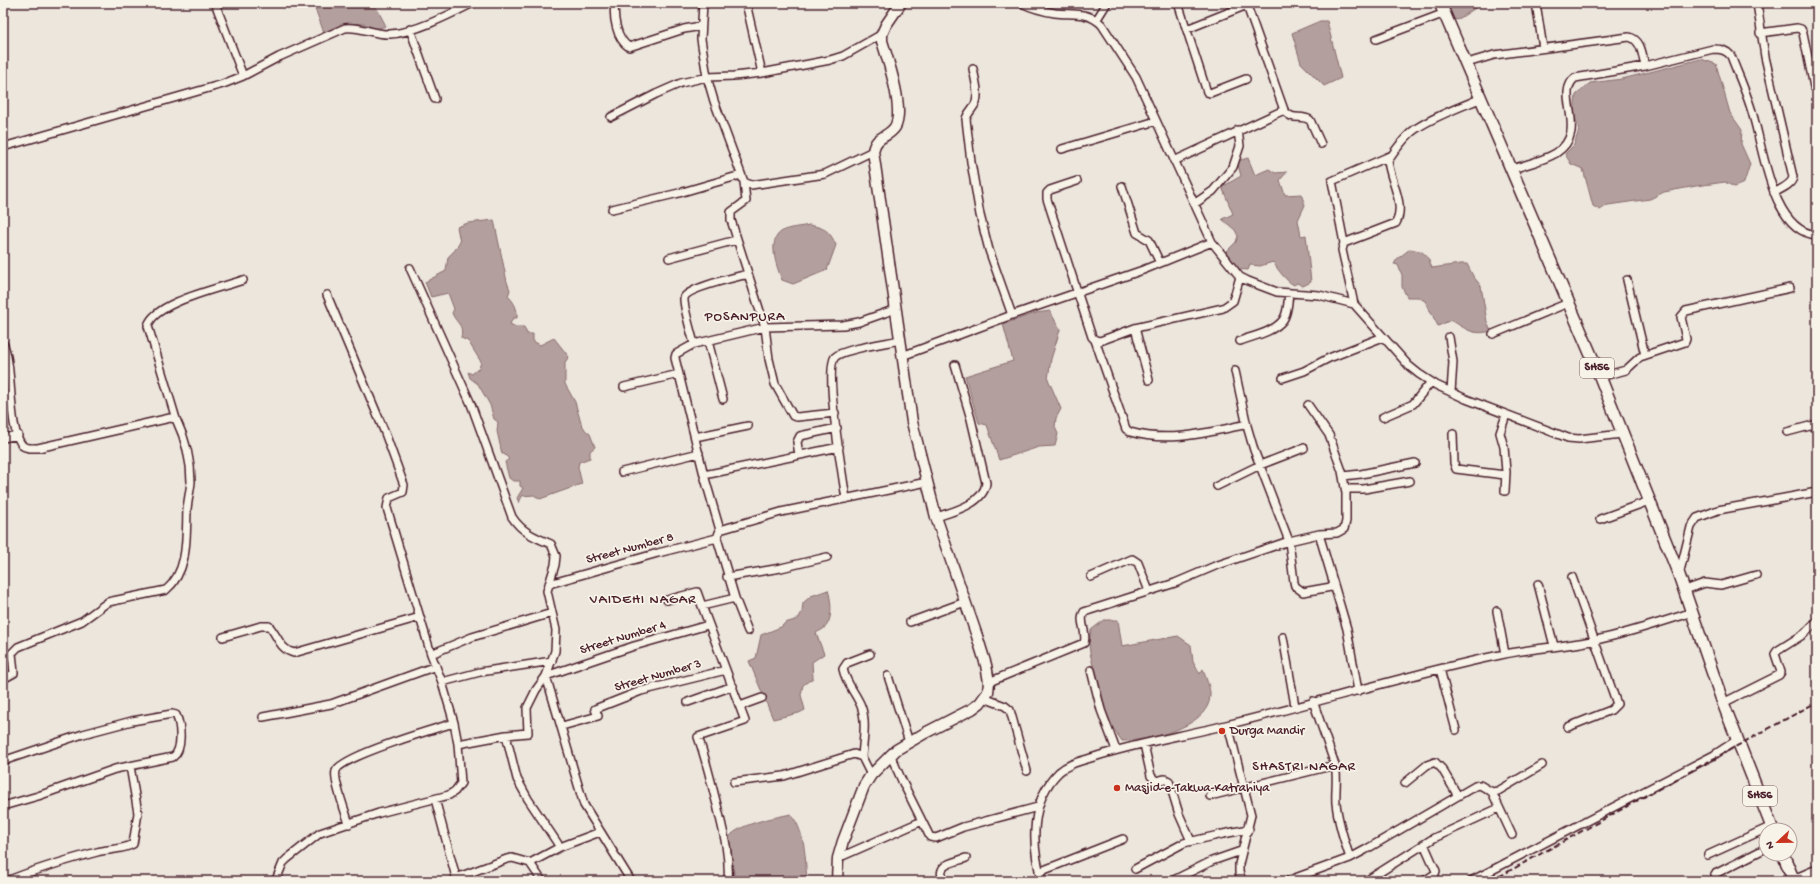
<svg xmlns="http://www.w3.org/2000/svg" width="1820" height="884" viewBox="0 0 1820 884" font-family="'Gochi Hand',sans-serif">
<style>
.water{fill:#b39f9d;stroke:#896c6f}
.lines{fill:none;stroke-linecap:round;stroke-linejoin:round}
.street-casing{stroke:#4a1f2b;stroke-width:10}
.secondary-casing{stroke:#4a1f2b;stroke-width:13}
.primary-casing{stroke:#4a1f2b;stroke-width:14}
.street{stroke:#f7f3e8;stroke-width:7}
.secondary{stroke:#f7f3e8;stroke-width:10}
.primary{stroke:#f7f3e8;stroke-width:11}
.rail{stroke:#4a1f2b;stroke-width:2;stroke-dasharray:6 3;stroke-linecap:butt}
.poi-dot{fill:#c8321e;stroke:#f7f3e8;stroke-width:1.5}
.labels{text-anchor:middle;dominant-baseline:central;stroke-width:3.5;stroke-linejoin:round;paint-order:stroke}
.shield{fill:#f7f3e8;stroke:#7e5f64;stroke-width:1}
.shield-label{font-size:12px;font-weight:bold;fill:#4a1f2b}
.street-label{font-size:13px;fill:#4a1f2b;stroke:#f7f3e8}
.poi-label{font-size:13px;fill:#4a1f2b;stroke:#f7f3e8;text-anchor:start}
.neighbourhood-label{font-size:14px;letter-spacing:1px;fill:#4a1f2b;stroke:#f7f3e8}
</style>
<rect width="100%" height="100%" fill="#ece6dd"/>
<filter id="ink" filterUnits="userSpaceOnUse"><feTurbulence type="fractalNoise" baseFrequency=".025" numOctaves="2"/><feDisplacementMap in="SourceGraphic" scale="8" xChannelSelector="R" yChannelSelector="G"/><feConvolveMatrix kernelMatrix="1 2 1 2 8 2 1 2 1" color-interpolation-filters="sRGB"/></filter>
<g filter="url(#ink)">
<path class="water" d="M313 3H374L386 26 375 29 365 24H350L327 32 323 30Z
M1444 3H1483L1457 20 1449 18Z
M1320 21H1327L1341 78 1324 86 1301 63 1292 33Z
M1701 59 1716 64 1730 113 1742 130 1741 144 1750 164 1744 183 1734 187 1725 182 1696 186 1664 192 1650 199 1608 205 1600 210 1593 206 1583 169 1571 164 1565 154 1574 145 1579 130 1574 114 1576 95 1590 83 1622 79Z
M1248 158 1255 175 1269 169 1275 173 1287 172 1280 180 1285 195 1301 194 1305 205 1298 220 1301 236 1306 235 1311 282 1303 286 1297 283 1294 285C1286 281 1278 270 1273 262L1260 266 1250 265 1248 270 1235 269 1226 252 1236 242 1238 236 1235 230 1222 219 1233 214 1222 187 1241 176 1237 161Z
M494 220 507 282 510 290 508 296C514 302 518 309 517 318H513L510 324 516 327H524L527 334H533V341L540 345 554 338 569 357 565 362V384L575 402 581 423 586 431 590 434 595 447 590 451V458L579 462 578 467 582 484 540 499 534 495 522 496 519 503 517 498 523 488 520 486V481H513L509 478 505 462 509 459 504 454H502L497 431 498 422 494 419 490 405 478 384 470 378 468 372 472 374 479 368 481 362 468 341 461 338C464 323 456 324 452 313L454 309 448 293 431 297 425 282 446 271 448 257 455 250 460 242 457 227 468 223Z
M809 225C825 228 829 230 836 245L827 270 793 284 782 280C777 268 767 241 781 232 788 227 801 227 809 225Z
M1410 249C1426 252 1426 253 1432 268L1460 264H1467L1473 276 1481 286 1487 322 1491 331C1473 336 1466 329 1451 320L1438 326 1425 301 1418 297H1407L1402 287V275L1398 265 1394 264 1397 259Z
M1050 311 1060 330 1051 359 1048 379 1061 409 1056 418 1055 427 1058 434 1055 446 1039 447 999 460 987 425 979 423 965 376 1013 361 1003 324 1036 313Z
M828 590C831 599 833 616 827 625 825 629 819 631 816 633L824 654 812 662 813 678 803 685 801 695 805 710 799 713 773 719 749 661 756 658 761 635 781 627 785 623 798 619 802 612 803 603 811 596Z
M1104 620H1118L1122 646 1178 636 1191 645 1193 662 1200 674 1203 669C1205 677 1211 688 1210 696 1209 728 1146 741 1122 741L1109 722 1104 711 1090 653 1089 643 1091 630Z
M791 814C806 834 805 857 807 881H735L729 837C741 823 773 818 791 814Z"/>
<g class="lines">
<g class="street-casing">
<path id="street" d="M215 3 243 76
M615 3C613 16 616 39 629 47L684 29 701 26
M703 3 701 39 707 77 714 101 744 182 751 185 825 174 873 151
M746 3 762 73
M1022 3C1032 8 1043 11 1055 13 1072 15 1089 11 1102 25L1136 77 1212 242
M1178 3 1207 92 1210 93 1246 79
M1246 3 1284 110C1293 122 1300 114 1310 120L1321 144
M1536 3 1543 48
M1757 3 1765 57 1793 177C1792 185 1780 189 1774 193
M1097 19 1107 3
M410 29 435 99
M1187 29 1247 5
M1760 33 1797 28 1801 29 1803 33 1814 87
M1376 39 1445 13
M1467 63 1494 55 1629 37C1642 40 1642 55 1645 66
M973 69C975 79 979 92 976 102 974 108 968 112 966 119L971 162 980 215 989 250 1012 315
M611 117 656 94 681 83 707 77 734 76 762 73 830 60 843 56 882 34
M3 147 223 84 243 76 279 57 345 28C361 26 374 35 390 34 414 33 451 14 473 3
M1062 149 1156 121
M1174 161 1284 110
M1512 169C1527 164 1543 161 1556 153 1590 131 1554 95 1575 78L1645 66 1713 49C1721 49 1726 50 1731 56 1739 77 1749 98 1754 119 1764 153 1773 232 1817 235
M1077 181 1050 190 1047 193V199L1092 337 1095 340 1100 341 1135 328 1223 308 1233 301 1240 277
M744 182 746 201 731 212V220L765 327 769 359 775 384 793 416 797 417 835 413
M1122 186 1137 233 1149 240 1160 263
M1194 204 1213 191 1233 167 1240 146 1238 130
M612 209 679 193 741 175
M1344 243 1332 181 1392 155
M669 258 736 240
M410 268 471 404 512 517C522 532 534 537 551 544L556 556 555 565 547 591 556 630 555 651 546 676 536 690 527 708 528 733 506 735 458 744
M1627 280 1645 355
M1354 304 1342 250 1344 243 1396 223C1406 204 1390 181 1388 161 1394 152 1407 134 1417 128 1437 115 1460 107 1482 98
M1135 328 1149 380
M1493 334 1568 303
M1449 337 1453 362 1451 392
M708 341 723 399
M1240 341C1253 336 1274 332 1283 320 1288 313 1288 301 1289 293
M3 343C14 366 7 431 23 446 27 449 33 448 38 448L170 418 176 419C185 438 191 461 191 482 190 491 188 500 187 509 186 536 189 571 166 590L108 602 82 621 18 647 12 653 14 673 3 679
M694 344C692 335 683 306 684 298 687 288 737 277 748 274
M902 356 1012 315 1143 270 1212 242 1240 277 1248 281 1277 292 1319 295 1354 304 1409 366 1419 374 1436 385 1466 399 1568 438 1579 439 1622 434
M1235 371 1247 426
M1600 377 1626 370 1640 357 1685 342 1686 339 1681 317 1686 311 1790 288
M1283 378 1304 371 1329 358 1383 337
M624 387 679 374
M1308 405 1329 435 1342 471 1346 493V521L1344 529 1337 533 1319 534 1289 541 1294 582 1295 586 1303 592 1331 587 1335 588 1347 629 1358 691
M1383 417 1413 404 1431 382
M176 419 148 326C154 302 221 288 243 280
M1787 432 1817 424
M1453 434 1454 463 1456 469 1505 475
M695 437 748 426
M3 438 18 435
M799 455 797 442 800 436 837 428
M622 472 699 453
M704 475 839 447
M1343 476 1361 474 1415 463
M1217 486 1260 465 1304 448
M1346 489H1364L1410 481
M1505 491 1506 472 1504 447 1500 433 1506 415
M846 499C843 478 824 368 835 357 843 349 887 343 900 340
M936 517C952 512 984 504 986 483L971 419 955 365
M1600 519 1649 501
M720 530 781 512 927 482
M1319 534 1335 588
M1679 575 1691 527 1697 518 1718 510 1817 492
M727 577 781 568 827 557
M1091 577 1132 559 1138 563 1149 591
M549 584 658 553 717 538
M1538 584 1554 646
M1685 590 1705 583 1721 585 1756 575
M735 598 748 631
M667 600 697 592 702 606
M1497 611 1505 654
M910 622 965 602
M223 637 261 626H269C278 636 280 650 294 653L420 617
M1283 637 1295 706
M431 654 472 637 552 613
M1440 669 1456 730
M1091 670 1101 710 1116 750
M888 676 909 742
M442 682 480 672 552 661
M989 682 1084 643C1088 632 1078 621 1084 612L1175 583 1215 566 1289 541 1254 450 1247 426 1243 425C1205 433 1168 443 1130 432L1126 429 1095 340
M984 698 1005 706 1010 710 1027 771
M1313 701 1335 765C1338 778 1335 790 1336 803 1338 822 1344 840 1350 858
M688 702 733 686
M1723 703 1779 675 1781 672 1775 654 1777 651 1804 634 1817 621
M740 706 762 698
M263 717 331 704 436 666
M1228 725 1251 815 1239 864V872L1242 881
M562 726 598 716 595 709 641 691 726 670
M1568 727 1611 710 1617 704 1572 577
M506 735 517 779 528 799 560 847
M1144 744 1151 776 1156 781 1165 779 1169 781 1179 814 1191 841
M890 754 903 783 930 837 936 838 963 827 1038 807
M862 757C863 741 867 721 861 706 856 693 846 684 843 669L847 663 870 654
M3 761 83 734 132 721 172 714 176 715C181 725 183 750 173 757L115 769 38 796 3 806
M734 782 784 776 854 754 862 757 871 775
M1405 783 1427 765 1435 762 1442 769 1458 796
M1492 792 1512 835
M1210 796 1335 765
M435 799 457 881
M349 824C346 813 333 780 336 771 339 757 437 728 454 723
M1708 855 1772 826
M838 858 922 821
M530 863 560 847 600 832
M1135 869 1184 843 1223 834 1249 829
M1039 872 1123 839
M1715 874 1766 848
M456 878 507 859 512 858 530 863 542 881
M7 881C36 869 67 860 97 852 109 849 123 850 133 844L138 813 130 766
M272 881 276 880 283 863 287 859 320 833 379 813 449 795 455 791 461 783 458 744 454 723 442 682 431 654 387 508 389 498 403 492 404 485 385 433 327 295
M631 881 584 805 546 676 634 646 708 625
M728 881C730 855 723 830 717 805 711 782 706 759 698 737L745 721 702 606 735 598 717 538 720 530 704 475 675 358 676 354 694 344 765 327 843 325 859 322 896 309
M943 881C936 863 953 863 966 858
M1042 881C1031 845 1030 800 1059 772 1069 763 1082 761 1094 757 1137 743 1182 736 1226 725 1318 703 1408 674 1500 655 1532 648 1564 647 1596 640 1629 633 1661 622 1693 612
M1172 881 1212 861 1241 851
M1287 881 1350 858 1365 850 1475 786 1480 785 1492 792 1498 791 1542 765
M1366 881 1434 838 1499 808
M1424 881 1435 874 1436 871 1424 844
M1471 881 1714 755 1737 740"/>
</g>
<g class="secondary-casing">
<path id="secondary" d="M837 881 838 858 843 841 864 786 871 775 896 750 925 733 972 709 980 703 988 692 989 682 986 665 977 636 936 517 912 422 873 151C876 135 888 138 895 127 905 110 888 60 882 41V34L886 25 901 3"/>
</g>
<g class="primary-casing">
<path id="primary" d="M1440 3 1597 369 1679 575 1723 703 1773 830
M1783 854 1794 881
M1794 881 1817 871"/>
</g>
<use href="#street" class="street"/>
<use href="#secondary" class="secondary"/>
<use href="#primary" class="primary"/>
<path class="rail" d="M1491 881 1817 702"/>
</g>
</g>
<g class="poi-dot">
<circle cx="1222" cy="731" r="4"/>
<circle cx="1117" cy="788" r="4"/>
</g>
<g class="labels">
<g class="shield">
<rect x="1580" y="358" width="34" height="20" rx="3"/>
<rect x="1743" y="786" width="34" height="20" rx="3"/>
</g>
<g class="shield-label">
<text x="1597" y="368">SH56</text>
<text x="1760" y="796">SH56</text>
</g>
<g class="street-label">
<text transform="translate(630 549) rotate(-15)">Street Number 8</text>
<text transform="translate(623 638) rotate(-17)">Street Number 4</text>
<text transform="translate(658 676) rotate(-16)">Street Number 3</text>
</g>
<g class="poi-label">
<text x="1230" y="731">Durga Mandir</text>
<text x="1125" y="788">Masjid-e-Takwa-Katrahiya</text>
</g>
<g class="neighbourhood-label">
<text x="745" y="317">POSANPURA</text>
<text x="643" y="600">VAIDEHI NAGAR</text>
<text x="1304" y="767">SHASTRI NAGAR</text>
</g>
</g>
<rect width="1820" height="884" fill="none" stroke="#f7f3e8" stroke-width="16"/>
<rect x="8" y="8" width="1804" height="868" fill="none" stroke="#4a1f2b" stroke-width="1.5" filter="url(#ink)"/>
<g transform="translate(1778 842) rotate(248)"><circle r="19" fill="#f7f3e8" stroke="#b29e9c"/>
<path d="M0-3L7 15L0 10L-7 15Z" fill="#c8321e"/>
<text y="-6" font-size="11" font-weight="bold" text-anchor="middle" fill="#4a1f2b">N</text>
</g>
</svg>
